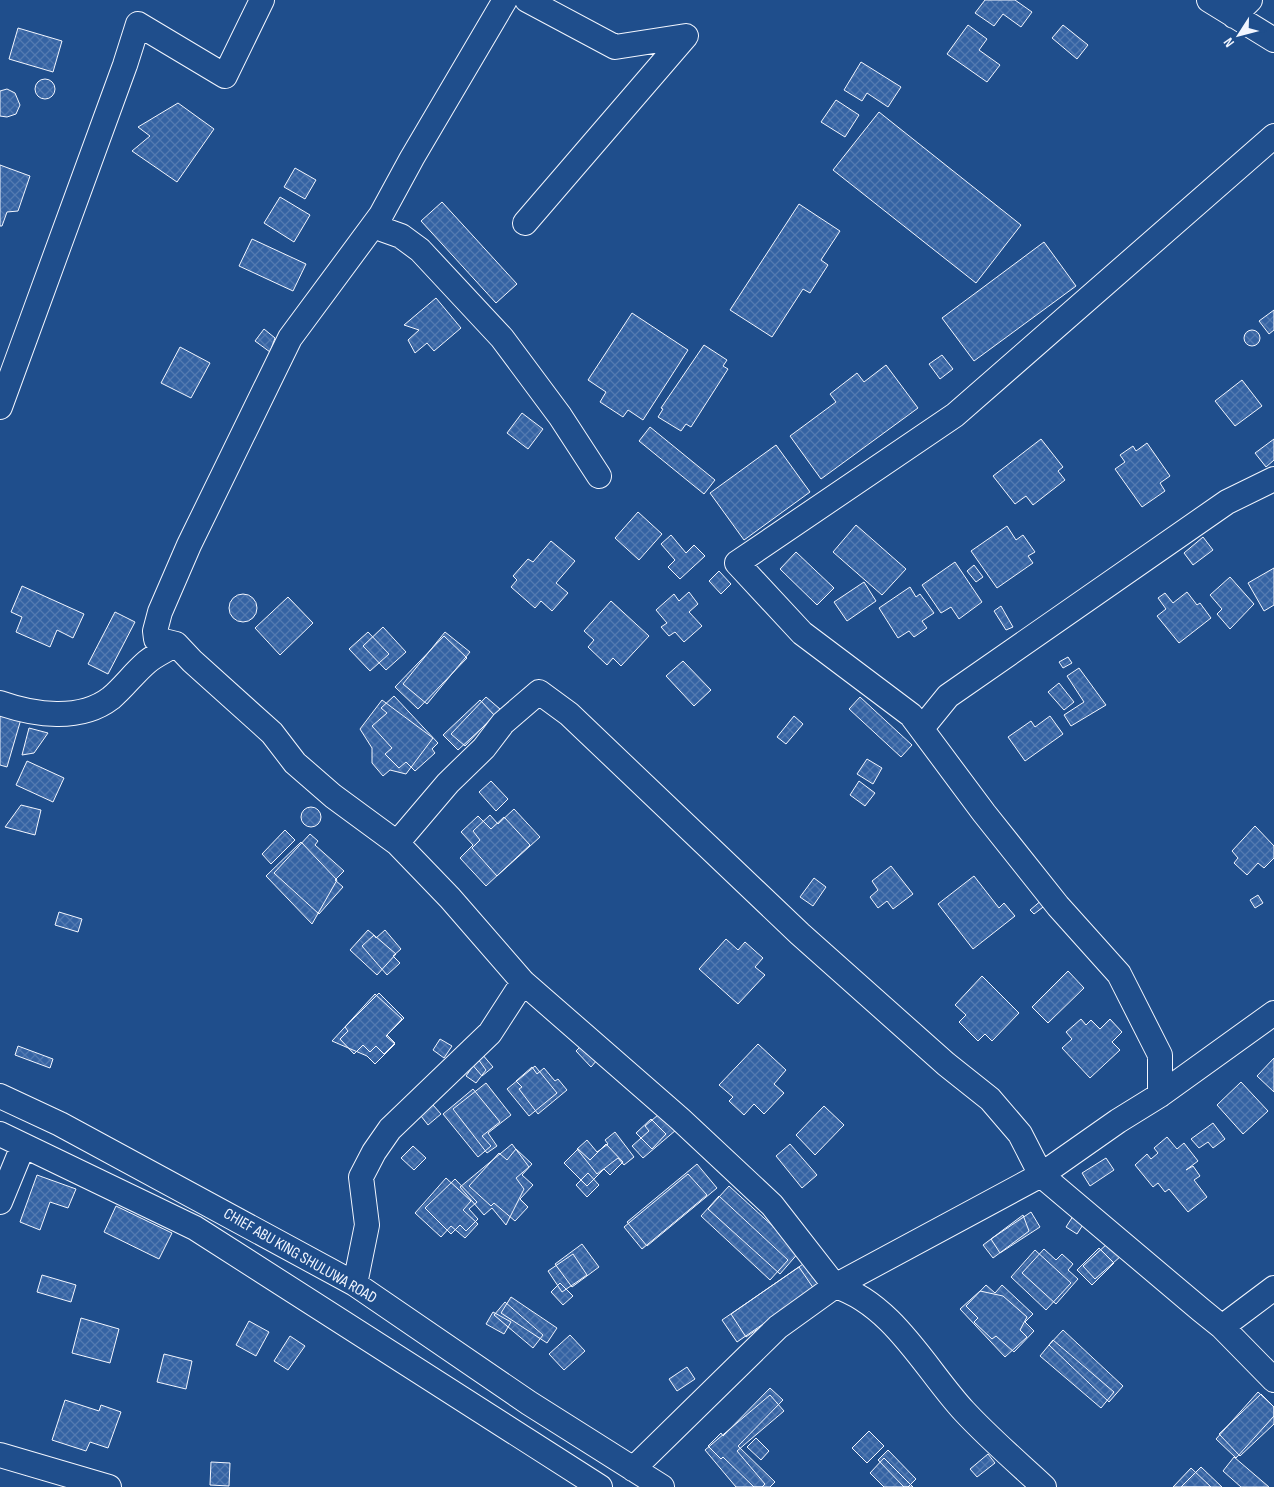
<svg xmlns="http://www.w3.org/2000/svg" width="1274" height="1487" viewBox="0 0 1274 1487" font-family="'Sofia Sans Condensed',sans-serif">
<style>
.building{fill:url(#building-cross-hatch);stroke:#f2f6ff}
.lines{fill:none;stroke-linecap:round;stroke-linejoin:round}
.minor-casing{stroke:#f2f6ff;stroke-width:26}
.minor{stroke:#1f4e8c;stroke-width:24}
.labels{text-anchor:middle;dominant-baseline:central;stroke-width:4;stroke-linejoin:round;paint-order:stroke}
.street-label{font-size:16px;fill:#f2f6ff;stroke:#1f4e8c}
</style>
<defs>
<pattern id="building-cross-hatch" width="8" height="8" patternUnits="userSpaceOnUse" patternTransform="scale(1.25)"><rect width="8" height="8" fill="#3563a3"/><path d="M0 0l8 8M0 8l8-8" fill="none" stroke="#537ab1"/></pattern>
</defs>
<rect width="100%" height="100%" fill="#1f4e8c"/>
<path class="building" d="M985 0H1015L1032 12 1021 27 1003 14 994 26 975 13Z
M968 25 987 39 979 50 1000 65 987 82 947 54Z
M1063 25 1088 45 1077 59 1052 38Z
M18 28 62 41 53 72 9 59Z
M861 62 901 87 888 107 867 93 862 101 844 90Z
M35 89a10 10 0 1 1 20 0a10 10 0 1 1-20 0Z
M7 89 15 93 20 105 16 114 7 117 0 116V91Z
M836 100 859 115 845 137 821 122Z
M178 103 214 129 177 182 132 151 150 136 138 127Z
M879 112 1021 225 976 283 833 170Z
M0 165 30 176 18 211 7 212 2 226H0Z
M295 168 316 180 305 199 284 187Z
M280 197 310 215 294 242 264 223Z
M442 202 517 284 496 303 421 221Z
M799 204 840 231 821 260 828 265 810 293 803 289 772 337 730 310Z
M252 239 306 264 293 291 239 266Z
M1044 242 1076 286 974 361 942 318Z
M436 298 461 328 434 351 427 343 415 353 408 340 419 330 404 325Z
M1274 310V330L1269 334 1259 321Z
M632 313 688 350 643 420 628 410 623 417 600 402 606 392 588 380Z
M264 329 275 338 270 352 255 341Z
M1244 338a8 8 0 1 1 16 0a8 8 0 1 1-16 0Z
M704 345 727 360 723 366 728 369 691 427 686 424 681 431 658 417 663 409 661 408Z
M180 347 210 363 191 398 161 383Z
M942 355 953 369 940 379 929 364Z
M886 365 918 408 821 479 790 436 836 402 830 394 857 373 864 382Z
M1242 380 1262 406 1235 426 1215 401Z
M522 413 543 429 528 449 507 433Z
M650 427 715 480 704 494 639 441Z
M1041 439 1063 467 1058 471 1065 480 1033 505 1026 496 1015 504 993 476Z
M1274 439V460L1266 467 1255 453Z
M1147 443 1170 476 1160 483 1165 491 1142 507 1115 469 1125 462 1120 455 1133 446 1136 451Z
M776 445 810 492 744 540 710 493Z
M638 512 662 534 639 560 615 538Z
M856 525 906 569 882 595 833 552Z
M1007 526 1016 540 1023 535 1035 552 1028 556 1033 563 997 588 971 551Z
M671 535 686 553 694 545 705 556 680 579 668 567 675 560 661 544Z
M1203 537 1213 550 1193 565 1184 553Z
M551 541 575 561 556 583 568 593 552 611 541 601 535 608 511 587 517 580 513 576 528 559 533 562Z
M796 552 834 588 817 605 780 569Z
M955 562 982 602 959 619 951 607 941 613 922 585Z
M974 565 983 577 976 582 967 571Z
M1274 568V605L1264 611 1248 583Z
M719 571 731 584 721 594 709 581Z
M1230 577 1254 604 1230 629 1217 614 1222 609 1210 595Z
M864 582 876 601 847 621 834 602Z
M22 586 84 614 73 638 57 630 50 647 16 632 22 617 11 612Z
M910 587 916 597 920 594 934 613 922 621 927 628 914 637 909 631 898 638 879 608Z
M689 592 698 604 689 612 702 626 684 642 675 632 669 636 661 627 667 623 656 610 674 594 679 601Z
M1187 592 1197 605 1200 603 1211 618 1179 643 1157 616 1166 609 1158 598 1165 593 1173 603Z
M229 608a14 14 0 1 1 28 0a14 14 0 1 1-28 0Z
M288 597 313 623 280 655 255 628Z
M611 601 649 636 621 666 613 658 607 665 588 647 594 640 584 631Z
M1001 606 1013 627 1006 630 994 611Z
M115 612 135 622 108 674 88 664Z
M383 627 406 652 386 670 363 646Z
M368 632 389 654 370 671 349 649Z
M445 632 470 652 427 704 403 684Z
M444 636 467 658 418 709 395 687Z
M1068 657 1072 663 1063 668 1059 662Z
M683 661 711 690 694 706 666 676Z
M1079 668 1106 705 1071 726 1064 715 1084 702 1067 676Z
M1059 683 1074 702 1064 710 1048 692Z
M394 696 438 743 432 749 435 753 415 771 406 762 399 768 385 754 392 748 372 726 387 713 381 708Z
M486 697 500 709 465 746 451 734Z
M860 697 912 745 901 757 849 709Z
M382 700 433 738 406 774 390 770 383 776 372 763V748L360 729Z
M480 700 495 716 458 750 443 735Z
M0 713 21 719 7 767 0 765Z
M794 716 803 724 786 744 777 737Z
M1050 716 1063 734 1025 761 1008 737 1031 721 1035 727Z
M29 728 48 733 34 753 22 755Z
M867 759 882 768 873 784 857 774Z
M27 761 64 778 53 802 16 785Z
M491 781 508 799 496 811 479 792Z
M859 781 875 793 865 806 850 795Z
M21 805 41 810 35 835 5 827Z
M301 817a10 10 0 1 1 20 0a10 10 0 1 1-20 0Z
M514 809 540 837 497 876 472 848 480 840 473 831 490 815 498 824Z
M478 816 491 829 504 817 530 845 486 886 460 858 473 845 461 832Z
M1255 826 1274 846V858L1264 868 1258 863 1247 875 1234 863 1238 858 1232 851Z
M285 830 295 840 271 864 262 854Z
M310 834 318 841 315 845 344 871 335 880 343 887 319 914 274 873Z
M301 842 337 880 312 924 266 876Z
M891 866 913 894 893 909 887 901 878 908 870 897 878 890 872 881Z
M974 876 999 908 1004 903 1015 916 973 949 938 904Z
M814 878 826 887 813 906 800 897Z
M1258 895 1263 903 1255 908 1250 900Z
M1043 899 1047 904 1034 914 1030 910Z
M59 912 82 919 78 932 55 925Z
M368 930 396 954 377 975 350 950Z
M385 930 401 949 393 956 400 963 387 975 362 946 374 935 376 938Z
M726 939 738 950 745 942 763 958 755 967 765 975 738 1004 699 969Z
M1068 971 1084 988 1048 1023 1032 1007Z
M982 976 1019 1013 992 1041 985 1034 978 1041 959 1022 966 1015 955 1005Z
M379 993 404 1018 387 1035 395 1043 384 1054 376 1046 370 1052 363 1045 354 1054 340 1039 348 1031 345 1027Z
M375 994 402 1019 386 1036 395 1044 375 1064 367 1056 332 1041Z
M1081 1019 1086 1025 1091 1020 1100 1029 1110 1019 1122 1032 1112 1042 1120 1050 1090 1078 1062 1048 1072 1039 1066 1032Z
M440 1039 452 1046 444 1058 433 1050Z
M583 1044 598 1059 591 1067 576 1051Z
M758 1044 786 1070 774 1084 784 1093 764 1114 754 1104 744 1115 729 1101 733 1097 719 1085Z
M18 1046 53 1059 50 1068 15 1055Z
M482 1054 493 1067 482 1076 471 1063Z
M1274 1058V1092L1257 1076Z
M478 1059 486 1070 476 1083 466 1076Z
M535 1066 557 1093 529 1116 507 1089Z
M532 1067 537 1074 544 1068 555 1081 558 1079 567 1090 538 1114 519 1089 522 1087 516 1081Z
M1241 1082 1268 1111 1243 1134 1217 1105Z
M486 1083 511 1115 488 1133 497 1146 487 1153 453 1109Z
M473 1089 500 1122 482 1136 491 1146 478 1157 443 1114Z
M433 1105 441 1114 428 1125 421 1116Z
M824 1106 844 1125 815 1155 796 1135Z
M658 1115 662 1120 665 1118 676 1130 643 1158 632 1146 649 1131 645 1126Z
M651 1119 666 1134 652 1149 636 1133Z
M1213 1123 1225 1139 1213 1148 1208 1142 1199 1148 1191 1139Z
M615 1132 634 1157 624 1165 618 1158 597 1174 577 1149 587 1140 597 1152 608 1144 605 1140Z
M1167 1137 1177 1149 1184 1143 1198 1161 1186 1170 1193 1166 1200 1176 1194 1180 1207 1197 1188 1212 1169 1189 1165 1192 1158 1183 1153 1187 1135 1165 1147 1154 1151 1159 1158 1153 1154 1148Z
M512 1144 529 1167 516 1178 524 1189 506 1225 492 1208 484 1215 460 1187Z
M606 1144 623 1162 610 1175 604 1169 587 1186 564 1163 578 1149 590 1160Z
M790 1144 817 1175 802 1188 776 1156Z
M413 1146 426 1158 414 1170 401 1158Z
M516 1149 532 1164 522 1175 533 1185 520 1199 528 1207 515 1221 494 1203 491 1206 469 1186 499 1153 507 1160Z
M1106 1158 1114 1170 1090 1186 1082 1173Z
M697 1164 717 1188 647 1246 627 1222Z
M588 1173 599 1185 587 1197 576 1185Z
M688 1174 707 1195 642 1249 624 1227Z
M37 1175 76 1189 68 1208 50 1202 40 1230 20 1222Z
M446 1178 471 1201 463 1210 478 1224 465 1238 451 1226 441 1237 415 1213Z
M455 1179 477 1202 469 1209 478 1219 466 1231 460 1225 451 1234 425 1208Z
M729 1186 800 1251 780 1274 708 1209Z
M719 1196 788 1260 770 1280 701 1216Z
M116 1206 172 1233 159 1259 104 1232Z
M1031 1212 1040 1227 1000 1253 991 1239Z
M1075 1213 1086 1220 1077 1234 1066 1227Z
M1023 1215 1029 1231 993 1258 983 1245Z
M1108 1243 1121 1256 1095 1279 1083 1266Z
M582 1244 599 1267 572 1287 555 1264Z
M1099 1248 1114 1263 1092 1285 1077 1270Z
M1044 1249 1056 1260 1062 1254 1073 1264 1068 1270 1078 1279 1056 1304 1022 1273Z
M1035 1250 1071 1283 1046 1310 1011 1277Z
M573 1254 587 1275 562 1292 548 1271Z
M806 1262 822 1285 746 1337 731 1314Z
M799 1267 814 1289 737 1342 722 1320Z
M42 1275 76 1285 71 1302 37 1292Z
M560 1283 573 1296 563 1305 551 1292Z
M986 1285 995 1293 1002 1285 1033 1314 1025 1322 1034 1331 1014 1352 996 1336 992 1339 974 1322 978 1318 966 1306Z
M980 1291 1003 1296 1027 1317 1020 1330 1027 1337 1005 1357 960 1309Z
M511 1297 557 1328 547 1343 501 1313Z
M505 1302 543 1335 533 1348 494 1315Z
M493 1312 511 1322 504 1334 486 1324Z
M81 1318 119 1329 110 1363 72 1353Z
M249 1321 269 1332 256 1356 236 1345Z
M1063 1330 1123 1386 1109 1402 1049 1345Z
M570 1335 585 1351 564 1370 549 1354Z
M290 1336 305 1346 288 1370 274 1361Z
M1053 1340 1114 1392 1101 1408 1040 1356Z
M164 1354 192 1361 186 1389 157 1382Z
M687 1367 695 1379 677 1391 669 1379Z
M770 1388 783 1400 738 1446 775 1482 770 1487H754L723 1457 721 1459 708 1446 721 1433 723 1436Z
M1258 1392 1274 1407V1416L1236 1458 1216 1439Z
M1261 1394 1274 1407V1424L1240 1456 1219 1434Z
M770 1395 784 1411 737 1451 765 1484 762 1487H736L705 1450Z
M65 1400 99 1411 101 1405 121 1412 108 1448 90 1442 86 1451 52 1440Z
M869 1431 884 1446 867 1463 852 1448Z
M756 1438 769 1451 761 1460 747 1447Z
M888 1450 916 1479 908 1487H904L878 1460Z
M988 1454 995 1463 977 1477 970 1469Z
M1234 1457 1269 1487H1241L1223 1471Z
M884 1458 913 1487H884L870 1473Z
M211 1462 230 1463 229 1486 210 1485Z
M1201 1467 1222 1487H1181Z
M1191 1468 1211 1487H1173Z"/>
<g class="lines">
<g class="minor-casing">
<path id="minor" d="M505 0 412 158 381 215 290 338 189 545 160 612 155 631 156 639 176 644 192 661 272 733 295 763 333 796 397 843 450 898 523 982 680 1119 772 1205 835 1286C893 1304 926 1370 964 1411 989 1438 1017 1462 1044 1487
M1209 0 1274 40
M1234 16 1250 0
M525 223 686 36 615 47 527 0
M373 226 401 236 420 250 502 338 560 416 599 476
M0 407 125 65 138 24 225 76 262 0
M0 703C34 715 80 722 111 698 124 687 134 673 147 662 155 655 167 650 176 644
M922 728 948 696 1227 502 1274 479
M397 843 448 783 484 748 503 723 539 692 569 714 800 934 946 1064 990 1099 1020 1134 1041 1175 1201 1310 1222 1327 1274 1288
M1160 1095V1055L1119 974 1058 906 984 813 911 715 802 633 737 563 955 415 1274 136
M0 1096 60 1124 355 1284 529 1403 662 1487
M0 1134 195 1228 600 1487
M0 1202 23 1146
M355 1284 367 1225 361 1177 374 1152 390 1129 490 1033 523 982
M1222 1327 1274 1380
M0 1455 109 1487
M633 1469 778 1327 835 1286 1041 1175 1118 1121 1160 1095 1274 1013"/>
</g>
<use href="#minor" class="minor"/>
</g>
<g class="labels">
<g class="street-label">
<text transform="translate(300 1256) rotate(30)">CHIEF ABU KING SHULUWA ROAD</text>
</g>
</g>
<g transform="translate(1239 35) rotate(234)" stroke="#1f4e8c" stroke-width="4" paint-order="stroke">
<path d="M0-4L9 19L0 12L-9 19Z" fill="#f2f6ff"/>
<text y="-8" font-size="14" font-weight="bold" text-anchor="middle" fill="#f2f6ff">N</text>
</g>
</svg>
